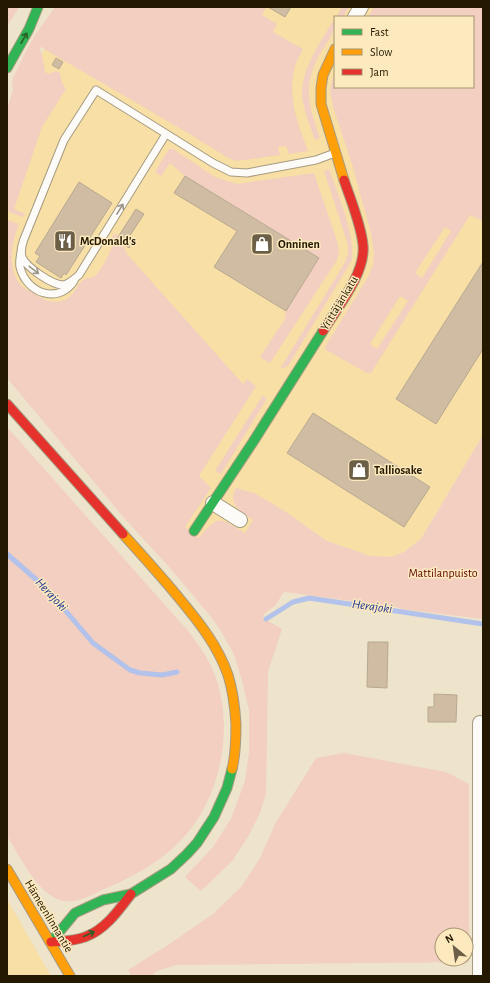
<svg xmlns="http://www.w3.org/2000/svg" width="490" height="983" viewBox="0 0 490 983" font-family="'Alegreya Sans',sans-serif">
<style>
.built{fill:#f7dfa5;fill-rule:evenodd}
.green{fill:#f2cfc0;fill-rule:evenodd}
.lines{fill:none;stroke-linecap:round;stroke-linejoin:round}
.stream{stroke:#b2c2ea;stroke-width:5}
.building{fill:#cfbca2;stroke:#b8a992}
.lane-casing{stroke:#a69b81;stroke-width:9}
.street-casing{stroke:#a69b81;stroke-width:16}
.fast-casing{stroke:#a69b81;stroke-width:11}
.slow-casing{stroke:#a69b81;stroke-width:11}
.jam-casing{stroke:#a69b81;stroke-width:11}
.lane{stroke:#fcfbf7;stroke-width:7}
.street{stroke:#fcfbf7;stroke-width:14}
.fast{stroke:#30b455;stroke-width:9}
.slow{stroke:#ff9f0a;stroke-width:9}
.jam{stroke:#e5322d;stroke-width:9}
.oneway{stroke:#295e26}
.oneway2{stroke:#9b9588}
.labels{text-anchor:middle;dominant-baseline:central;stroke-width:3;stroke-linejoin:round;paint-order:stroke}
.poi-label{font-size:12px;font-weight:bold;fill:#241800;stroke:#fce9bd;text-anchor:start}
.street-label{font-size:12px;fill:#241800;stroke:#fce9bd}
.park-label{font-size:12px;fill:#5e0002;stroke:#fce9bd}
.water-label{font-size:13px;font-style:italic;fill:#1f3795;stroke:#fce9bd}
</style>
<rect width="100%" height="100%" fill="#eee3cb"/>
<path class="built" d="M70 7H483V435L421 539 404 552 392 557 370 556 327 541 283 510 195 576 7 325V119L19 92ZM335 17H473V87H335Z
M7 899 51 976H7Z"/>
<path class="green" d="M7 7H19L7 27Z
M55 7H266L262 15 277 24 273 32 303 49C301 54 298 58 296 63 286 93 297 123 308 151L289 154 286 146 278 147 280 155 237 161 228 158 188 133 39 46 43 59 45 72 49 74 56 71 60 73 62 83 66 89 42 127 14 209 25 214 23 217 7 211V109L13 90 12 80 25 53 35 35Z
M342 7H349L343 17H336Z
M374 7H483V221L470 215 371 373H367L326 350 325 347 368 277 373 265 374 254 371 233 352 164 333 107 330 90 334 73 335 71V87H473V17H368ZM445 227 451 231 422 278 415 273ZM400 296 408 301 377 349 370 344Z
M335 18C335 34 329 39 321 52 302 86 308 103 320 138L315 140C310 125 303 110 302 95 301 68 322 40 335 18Z
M169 149H173L215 177 237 184 314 173 338 244 339 252 337 260 270 363 260 357 285 319 286 311 319 258 185 176 170 163 161 176 155 172Z
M329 169C338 195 355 233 352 260L288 366 280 369 344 264 348 254V245L324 171Z
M7 220 19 224C12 241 7 266 19 283 22 288 31 291 36 295 46 301 54 304 65 300 74 296 76 286 83 280 86 278 91 278 95 276 101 271 109 254 112 247L109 242 114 234 119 236 127 254 243 384 247 379 256 386 199 476 211 488 185 527 199 538C219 513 220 518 245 533L253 520C241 512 227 504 236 488L254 493 283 510 327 541 370 556 392 557 404 552 421 539 483 435V619L402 609 396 607 285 592 283 593 275 606 265 613 263 618 282 629 268 672 266 794 260 813 249 835 233 860 201 891 185 877 213 847 231 819 245 781 249 753V710L241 677 233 652 219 628 207 612 171 569 125 519 7 378Z
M263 395 266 398V400L221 474 215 471Z
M7 427 189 632C196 642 204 652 209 662 237 716 224 794 183 838 163 860 138 874 111 886 95 893 74 907 57 899 35 889 20 856 7 836Z
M344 753 446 772 469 784V962L176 965 157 971 152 976H132L128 970 168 945 213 914 242 886 260 858 275 824 316 758ZM442 935H466V959H442Z"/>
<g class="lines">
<path class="stream" d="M7 554 47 589 93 643 130 670 140 673 162 675 177 672
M266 619 293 602 309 598 483 624"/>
</g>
<path class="building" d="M268 7H291L285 17Z
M56 58 63 62 59 69 52 65Z
M185 176 319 258 286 311 214 267 237 231 174 193Z
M79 182 112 203 66 275 64 273 61 278 36 262 40 256 35 253Z
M136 209 144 214 129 237 134 240 129 248 116 240Z
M483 262V349L436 424 396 399Z
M313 413 430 487 404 527 287 453Z
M368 642H388L387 688 367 687Z
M434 694 457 695 456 722H428V707H434Z"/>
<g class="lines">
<g class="lane-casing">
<path id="lane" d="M166 134 79 275C74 279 69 284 63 285 52 285 26 267 22 257 20 250 22 245 24 239L64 140 96 90 213 163 231 172 247 173 316 160 335 153
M21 252C20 257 19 262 20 267 26 293 58 305 74 281"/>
</g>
<g class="street-casing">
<path id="street" d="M355 17 361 7
M213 503 240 520
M480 723V976"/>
</g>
<g class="fast-casing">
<path id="fast" d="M7 68 29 29 38 7
M194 531 253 442 323 331
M51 942 75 913 103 900 131 894 171 869 187 854 197 843 214 817 227 788 232 769"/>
</g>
<g class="slow-casing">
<path id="slow" d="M335 49 323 75 321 88V104L344 180
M123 534C142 555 161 576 179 598 199 622 218 646 228 675 233 691 235 708 236 724 236 739 236 754 232 769
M7 869 70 976"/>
</g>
<g class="jam-casing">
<path id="jam" d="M323 331C337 308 366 273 363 245 361 224 351 201 344 180
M7 404 123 534
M51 942C62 941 75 941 85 937 105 930 119 910 131 894"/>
</g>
<use href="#lane" class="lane"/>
<use href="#street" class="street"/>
<use href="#fast" class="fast"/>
<use href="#slow" class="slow"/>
<use href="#jam" class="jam"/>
</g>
<defs><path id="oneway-shaft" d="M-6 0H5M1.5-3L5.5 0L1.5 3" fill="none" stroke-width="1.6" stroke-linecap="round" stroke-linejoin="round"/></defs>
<g class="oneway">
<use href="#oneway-shaft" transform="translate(24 38) rotate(-61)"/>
<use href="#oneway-shaft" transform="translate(89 934) rotate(-25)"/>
</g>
<g class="oneway2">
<use href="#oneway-shaft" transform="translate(120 209) rotate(-58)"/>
<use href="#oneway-shaft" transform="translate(34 270) rotate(38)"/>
</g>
<defs>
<g id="restaurant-square" transform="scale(1.15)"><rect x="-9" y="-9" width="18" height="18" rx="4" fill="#6b5f47" stroke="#fce9bd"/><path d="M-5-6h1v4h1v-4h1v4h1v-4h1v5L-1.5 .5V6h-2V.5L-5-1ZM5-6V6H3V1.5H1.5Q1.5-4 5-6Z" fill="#fff"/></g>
<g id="shop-square" transform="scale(1.15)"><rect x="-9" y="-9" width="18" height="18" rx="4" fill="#6b5f47" stroke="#fce9bd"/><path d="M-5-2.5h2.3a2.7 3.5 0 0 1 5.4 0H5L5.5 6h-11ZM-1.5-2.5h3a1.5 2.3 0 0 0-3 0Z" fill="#fff"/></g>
</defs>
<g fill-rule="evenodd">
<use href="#restaurant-square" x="65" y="241"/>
<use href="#shop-square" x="262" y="244"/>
<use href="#shop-square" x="359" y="470"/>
</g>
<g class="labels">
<g class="poi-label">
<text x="80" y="241">McDonald's</text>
<text x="278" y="244">Onninen</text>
<text x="374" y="470">Talliosake</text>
</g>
<g class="street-label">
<text transform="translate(339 303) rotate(-59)">Yrittäjänkatu</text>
<text transform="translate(49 916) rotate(59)">Hämeenlinnantie</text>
</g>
<g class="park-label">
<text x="443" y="573">Mattilanpuisto</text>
</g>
<g class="water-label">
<text transform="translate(51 595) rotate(47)">Herajoki</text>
<text transform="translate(372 607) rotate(8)">Herajoki</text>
</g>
</g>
<rect width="490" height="983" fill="none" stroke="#241800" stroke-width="16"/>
<rect x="334" y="16" width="140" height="72" fill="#fce9bd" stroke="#a69571"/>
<rect x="342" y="29" width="20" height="6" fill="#30b455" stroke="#a69571"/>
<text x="370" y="36" font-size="12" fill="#241800">Fast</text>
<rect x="342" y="49" width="20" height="6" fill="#ff9f0a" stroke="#a69571"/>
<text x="370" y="56" font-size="12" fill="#241800">Slow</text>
<rect x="342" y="69" width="20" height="6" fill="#e5322d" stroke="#a69571"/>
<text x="370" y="76" font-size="12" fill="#241800">Jam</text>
<g transform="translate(454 947) rotate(331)"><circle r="19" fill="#fce9bd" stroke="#a69571"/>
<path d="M0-3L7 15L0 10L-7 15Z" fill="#6b5f47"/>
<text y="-6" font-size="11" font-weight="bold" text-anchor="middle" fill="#241800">N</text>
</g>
</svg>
